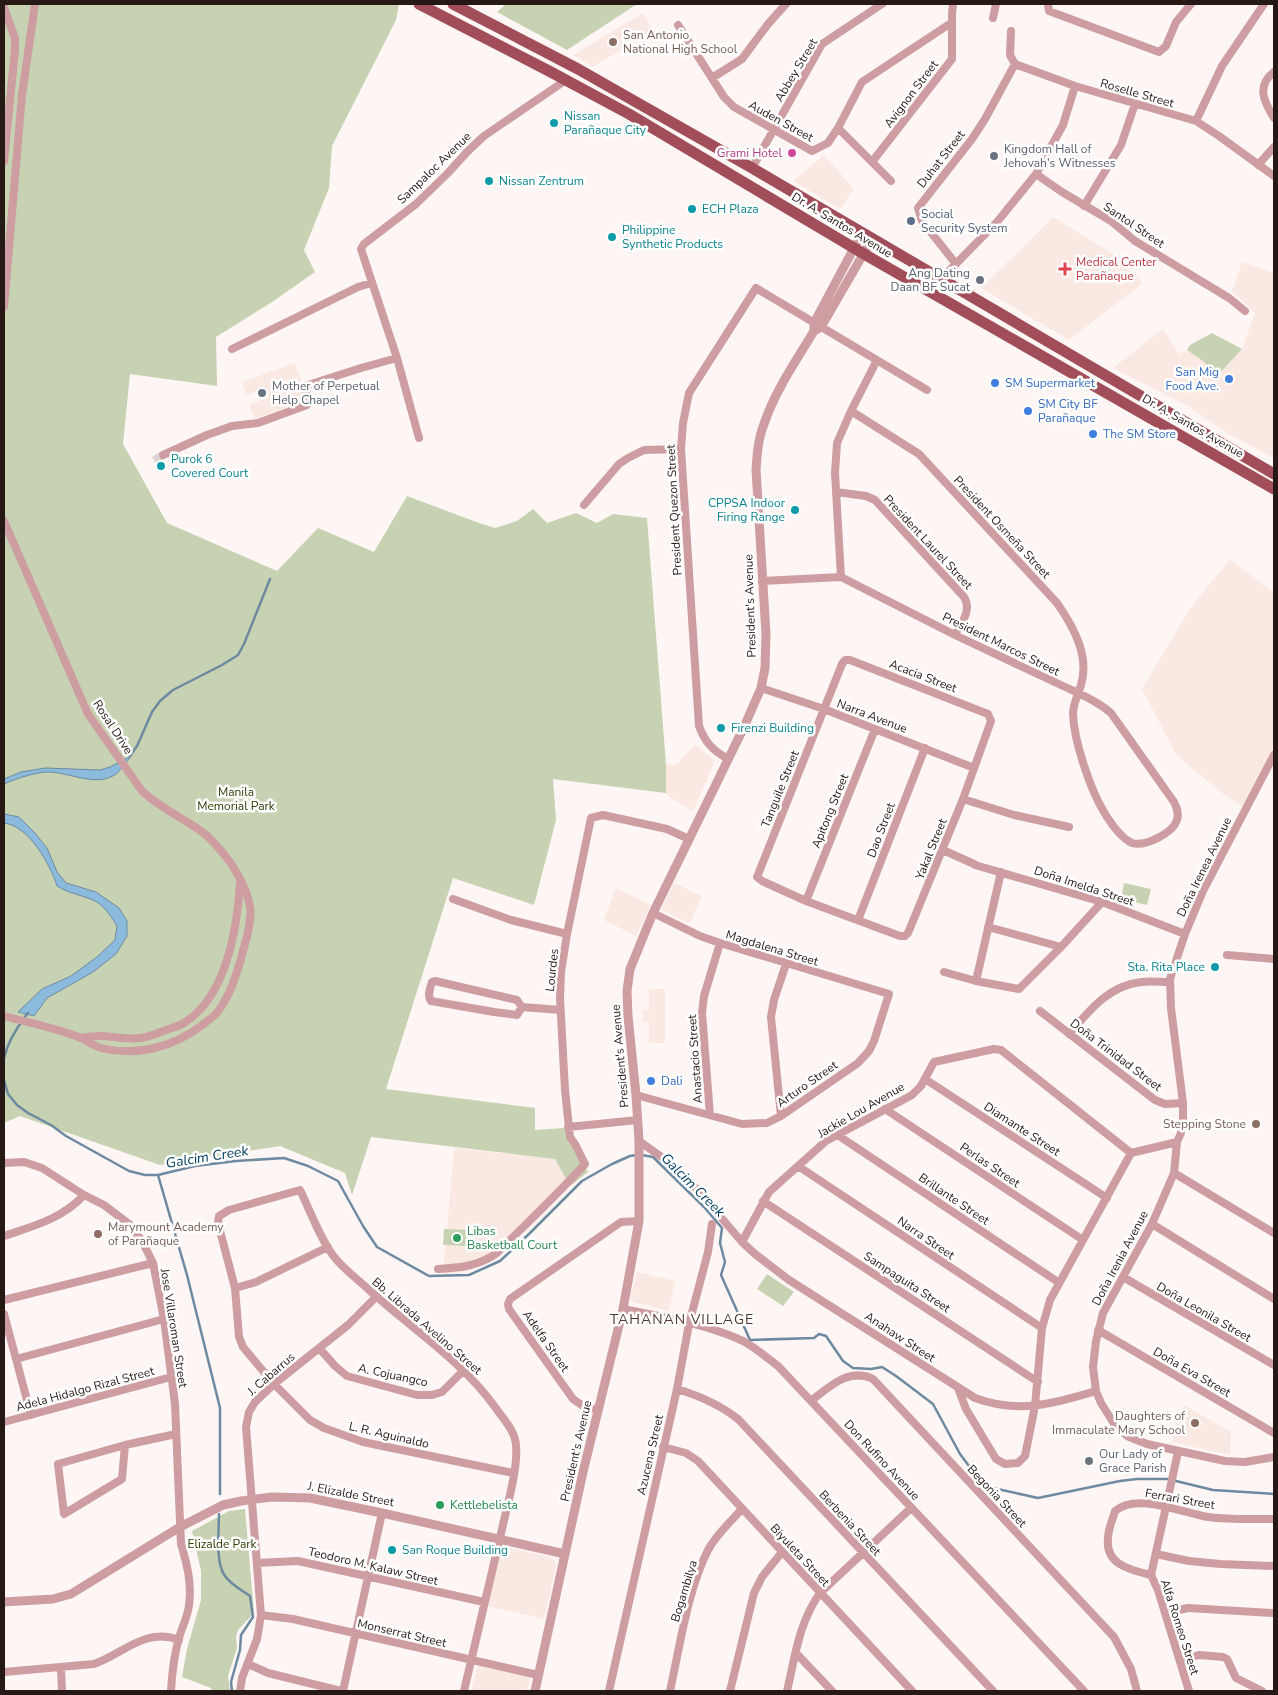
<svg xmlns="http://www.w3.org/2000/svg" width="1278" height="1695" viewBox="0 0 1278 1695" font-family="'Nunito Sans',sans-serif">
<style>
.built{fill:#fae8e2}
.green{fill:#c6d2b2}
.water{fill:#8cbadd;stroke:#6d8aa1}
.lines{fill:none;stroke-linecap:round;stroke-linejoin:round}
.stream{stroke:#6d8aa1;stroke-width:2.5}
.minor-tunnel{stroke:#ded5d3;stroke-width:8;stroke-dasharray:8 4;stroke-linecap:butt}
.minor{stroke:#cd9da1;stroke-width:8}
.tertiary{stroke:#cd9da1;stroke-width:9}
.primary{stroke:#a14e5a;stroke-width:11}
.education-dot{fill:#8d6e63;stroke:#fff;stroke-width:2}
.culture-dot{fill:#0f9aa8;stroke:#fff;stroke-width:2}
.hotel-dot{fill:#d1479c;stroke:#fff;stroke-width:2}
.worship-dot{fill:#6b7280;stroke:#fff;stroke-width:2}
.service-dot{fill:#5c6f8a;stroke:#fff;stroke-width:2}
.health-dot{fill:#e0444e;stroke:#fff;stroke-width:2}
.shop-dot{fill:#3f7fe0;stroke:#fff;stroke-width:2}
.leisure-dot{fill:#2e9e5b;stroke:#fff;stroke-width:2}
.labels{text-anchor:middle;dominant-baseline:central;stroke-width:5;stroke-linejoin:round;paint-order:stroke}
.education-label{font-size:12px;fill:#785e54;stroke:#fff;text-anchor:start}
.street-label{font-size:12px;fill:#261915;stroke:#fff}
.culture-label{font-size:12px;fill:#0d838f;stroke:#fff;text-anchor:start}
.worship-label{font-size:12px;fill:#5b616d;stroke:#fff;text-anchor:start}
.hotel-label{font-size:12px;fill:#b23c85;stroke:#fff;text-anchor:end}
.service-label{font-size:12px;fill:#4e5e75;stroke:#fff;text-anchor:start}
.health-label{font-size:12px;fill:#be3a42;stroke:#fff;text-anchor:start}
.shop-label{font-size:12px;fill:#366cbe;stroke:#fff;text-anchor:start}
.park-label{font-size:12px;fill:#2f3e04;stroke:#fff}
.leisure-label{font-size:12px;fill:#27864d;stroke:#fff;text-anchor:start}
.water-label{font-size:14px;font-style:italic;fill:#043f61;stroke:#fff}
.neighbourhood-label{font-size:14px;letter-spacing:1px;fill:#52372d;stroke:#fff}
</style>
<rect width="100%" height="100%" fill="#fef6f4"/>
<path class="built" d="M643 13 653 30 593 67 573 55Z
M824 155 854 189 840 209 793 181Z
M1053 217 1113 254 1143 283 1069 340 981 288Z
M1242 262 1274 273V458L1228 434 1188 406 1113 368 1163 329 1179 354 1187 350 1203 361 1217 376 1242 349 1255 313 1232 291Z
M295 363 308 400 255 419 249 405 269 397 266 389 246 395 242 382Z
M1230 559 1274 593V749L1243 807 1226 796 1177 756 1142 689 1192 606Z
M695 745 715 761 693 811 669 797 666 793V765L677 764Z
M674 883 702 896 690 923 661 910Z
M616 888 651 905 636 936 604 920Z
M649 989H665V1043H649V1022H642V1010H649Z
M454 1148 555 1159 570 1186 513 1241 469 1271 443 1274Z
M637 1272 675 1281 669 1311 633 1302 630 1299Z
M1184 1405 1231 1432 1230 1455 1172 1442 1178 1414Z
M506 1547 550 1557 555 1561 556 1566 544 1619 487 1606 500 1551Z
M480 1665 531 1675 527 1691H471L477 1668Z"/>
<path class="green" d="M4 4H399L396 20 332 146 329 188 304 250 315 272 272 302 216 337 217 386 130 374 123 444 167 523 277 571 318 528 374 552 407 496 479 523 495 528 517 521 533 509 547 523 576 513 597 523 613 514 647 518 666 765V793L553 779 556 820 534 905 453 878 386 1089 535 1108V1130L564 1128 588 1172 570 1186 555 1159 371 1137 352 1195 345 1173 280 1146 160 1165 20 1116 4 1123Z
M506 4H637L567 50 497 12Z
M1212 333 1242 349 1217 376 1203 361 1187 350 1190 345Z
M1124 883 1151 889 1147 905 1121 899Z
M444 1229 471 1230 470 1246 443 1245Z
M767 1274 794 1292 783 1306 757 1289Z
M245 1509 254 1613 238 1630 236 1637 237 1648 228 1676 230 1691H212L211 1688 182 1677 187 1649 201 1600V1571L192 1531 229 1511Z"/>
<path class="water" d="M131 756C127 761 122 769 116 774 97 788 69 772 48 772 36 772 15 779 4 784V779L21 772 45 768 100 770 110 767Z
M4 814 19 817 34 832 47 848 57 872 66 883 96 892 119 908 127 921V936L116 954 93 972 47 998 34 1016 18 1012 42 989 71 976 97 957 115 940 117 926C112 918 106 908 97 902 84 895 69 894 57 886 50 864 29 826 4 823Z"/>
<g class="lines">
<path class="stream" d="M130 756 137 746 152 712 160 701 173 690 222 665 238 655 244 644 270 579
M4 1058C8 1041 17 1027 28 1013
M4 1080 8 1094 17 1105 28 1113 51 1125 66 1136 129 1171 145 1175H158L195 1166 236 1161 284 1158 308 1166 338 1181 363 1226 377 1247 429 1276 469 1275 500 1261 529 1234 582 1181 612 1164 630 1156 636 1155
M642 1155 653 1157 704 1207 722 1228 720 1243 725 1262 721 1275 750 1340 814 1338 819 1334 826 1336 843 1361 853 1368 871 1369 882 1367 896 1376 933 1404 960 1454 984 1486 1038 1498 1120 1481 1137 1479H1167
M158 1175 187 1275 220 1408V1494
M1176 1481 1213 1490 1274 1494
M219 1514C219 1530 215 1563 225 1576 231 1585 242 1590 250 1596L253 1617 241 1635 240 1650 231 1682 232 1691"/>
<path class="minor-tunnel" d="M154 460 163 455"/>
<path class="minor" d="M1048 4 1049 11 1159 52 1166 46 1176 22 1191 4
M993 18 996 4
M678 25 724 97 734 107 812 151 828 143 838 128 862 82 951 23
M1011 31 1010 55 1015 64 1075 86 1196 121 1219 136 1274 176
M1274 72C1256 86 1264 102 1274 118
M712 78 742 59 768 24 786 4
M1196 121 1222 66 1264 4
M838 128 891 181
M4 161 15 50V38L4 8V4
M872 162 952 59V14L953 4
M1258 165 1274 147
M752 168 822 44 882 4
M1036 174 1062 192 1111 221 1135 241 1229 298 1245 311
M1084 206 1121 145 1135 104
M956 264 922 221 918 208 972 139 985 119 1015 64
M941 279 997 222 1036 174 1063 125 1075 86
M4 307 22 95 35 4
M232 349 358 287 371 283
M419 438 397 358 361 249 364 244 416 204 447 174 468 151 484 136 566 80
M163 455 207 435 232 426 258 423 307 405 309 401 305 386 361 368 397 358
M836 492 866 496 875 500 964 597C972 610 962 622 955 635
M584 505 619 464 628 458 644 450 681 449
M4 521 88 714 142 791C158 806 177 815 195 827 210 836 222 851 232 865 239 876 248 893 250 907 253 921 244 945 241 959 235 979 229 998 216 1014 212 1018 206 1022 201 1026 173 1047 136 1057 101 1048 94 1046 87 1041 81 1038 56 1028 29 1023 4 1016
M841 577 835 473 837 443 851 411 877 360
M762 581 841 577 955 635 1063 686C1080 694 1097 701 1111 713L1174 802C1177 808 1179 813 1177 820 1173 833 1145 847 1132 843 1121 838 1110 822 1104 812 1090 789 1074 741 1073 714 1073 704 1078 695 1081 685 1090 656 1073 626 1057 603L919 454 851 411
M845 660H850L988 714 991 721 963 799 908 933 905 936H900L806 901 762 881 757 877 842 664Z
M761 688 824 709 974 768
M1274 755 1203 891 1185 934 1170 979 1171 1008 1183 1103V1120L1181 1133 1177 1142 1174 1173 1152 1224 1103 1313 1096 1341 1093 1367 1096 1391 1101 1403 1116 1427 1129 1437 1147 1444 1225 1461 1245 1462 1274 1457
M728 759C712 750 705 742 699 726L681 449 683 423 689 393 756 288 927 390
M963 799 1014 815 1069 827
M943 850 974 864
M975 865 1102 902 1185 934
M453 899 511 920 567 934
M806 901 875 729
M858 920 925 748
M988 927 1061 947
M1227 955 1274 959
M944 972 976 981 1019 989 1061 947 1102 902
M976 981 1001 872
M522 1007 517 1015 494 1012 431 1001C427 996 430 988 432 982L435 981 517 1000 522 1007 560 1010
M1040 1011 1155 1100 1165 1104 1183 1103
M1069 1034C1090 1010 1108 986 1141 982 1150 981 1160 982 1169 982
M80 1038C86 1037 93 1036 99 1036 113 1036 126 1040 141 1038 149 1037 158 1033 166 1030 172 1028 179 1026 184 1023 227 996 237 929 240 883
M925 1079 1107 1198
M636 1095 742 1124 767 1123 781 1116 858 1063 869 1051 874 1041 889 994 720 943 700 936 653 913
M885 1109 1083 1240
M710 1115 702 1013 704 996 720 943
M781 1116 771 1017 774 1000 786 964
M568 1127 638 1120
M836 1134 1058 1282
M639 1141 670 1163 689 1180 742 1242 755 1254 789 1280 975 1398C1019 1414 1052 1404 1096 1391
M4 1163 24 1162 42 1168 84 1195 104 1205 129 1224 142 1241 153 1263 164 1319 175 1404 181 1544C187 1564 192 1584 189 1605 188 1616 182 1627 179 1638 174 1655 172 1673 171 1691
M798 1166 1042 1328
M1174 1173 1274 1233
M763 1201 1038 1382
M1152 1224 1274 1299
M4 1236C33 1226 62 1219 84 1195
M742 1242 769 1192 826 1141 912 1095 921 1086 934 1062 994 1049 1001 1050 1131 1153 1177 1142
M438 1269C459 1268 479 1266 497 1253 526 1224 557 1195 585 1164L575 1144 570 1137 565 1090 560 998 561 972 567 934 591 818 603 815 667 829 689 839
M1123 1277 1274 1365
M235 1288 256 1282 328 1247
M4 1300 153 1263
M623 1309C663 1317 706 1324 743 1341 756 1348 766 1357 778 1366L1084 1691
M4 1314 31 1415
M1098 1330 1274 1433
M319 1348 335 1366 347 1376 417 1395H432L442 1392 464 1370
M16 1359 164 1319
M958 1388 966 1409 996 1459 1005 1464 1018 1463 1025 1456 1035 1406 1042 1328 1050 1300 1131 1153
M677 1389C700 1396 719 1404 738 1419L993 1691
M811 1401C829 1387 849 1367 873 1379L1114 1637 1131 1669 1137 1691
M598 1410 583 1406 573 1399 509 1309 508 1304 510 1299 621 1222 639 1221
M4 1422 171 1377
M125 1445 122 1479 64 1514 58 1464 125 1445 176 1434
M663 1447 686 1453 698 1461 912 1691
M1178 1452 1151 1575 1158 1590 1189 1691
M1156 1554 1189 1561 1220 1564 1274 1566
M257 1563 298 1561 484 1602
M1151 1575C1131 1570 1105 1565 1108 1538 1108 1529 1113 1519 1115 1511 1137 1492 1182 1513 1208 1517 1230 1520 1253 1519 1274 1519
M1166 1613 1188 1608 1274 1613
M261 1615 293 1619 538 1675
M796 1653 832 1691
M1180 1660 1199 1655 1223 1657 1227 1659 1236 1678 1262 1691
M248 1664 268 1673 341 1691
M61 1668 62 1691
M4 1672 94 1664C123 1654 145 1627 179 1640
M240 1691 242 1678 257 1639 261 1615 246 1427 249 1412 255 1402 274 1384 348 1325 376 1297
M343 1691 382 1513
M464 1691 502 1529C507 1506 522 1456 514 1436 510 1425 501 1416 495 1407 461 1360 411 1328 368 1289 357 1279 344 1269 335 1258 321 1241 310 1210 300 1190L229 1210 219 1216 218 1223 235 1288 239 1337 243 1347 274 1384 310 1420 324 1428 363 1442 513 1473
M609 1691 677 1389 689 1324 708 1252 712 1224
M670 1691C680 1646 687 1592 708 1550 716 1535 730 1522 742 1509
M730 1691 754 1593 762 1577 782 1552
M787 1691C795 1657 799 1622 820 1593L911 1508"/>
<path class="tertiary" d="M814 331V323L862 233
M4 1602 53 1599 71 1594 180 1527 223 1505 241 1501 272 1497 310 1498 382 1513 565 1554
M535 1691 583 1472 623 1309 639 1221V1141L636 1095 628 1016 627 991 630 969 653 913 744 727 761 688 765 668 766 634 756 470C757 455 758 439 764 424 775 391 796 361 814 331L821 327 872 239"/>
<path class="primary" d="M419 4 549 71 629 114 864 254 1274 489
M453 4 578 69 752 168 1274 474"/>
</g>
<g class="education-dot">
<circle cx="613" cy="42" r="5"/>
<circle cx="1256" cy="1124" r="5"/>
<circle cx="98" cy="1234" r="5"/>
<circle cx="1195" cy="1423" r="5"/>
</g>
<g class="culture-dot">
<circle cx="554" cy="123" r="5"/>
<circle cx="489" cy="181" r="5"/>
<circle cx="692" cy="209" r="5"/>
<circle cx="612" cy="237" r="5"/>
<circle cx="161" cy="466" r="5"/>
<circle cx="795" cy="510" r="5"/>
<circle cx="721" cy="728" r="5"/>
<circle cx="1215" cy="967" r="5"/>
<circle cx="392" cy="1550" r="5"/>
</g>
<circle class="hotel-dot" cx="792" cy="153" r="5"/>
<g class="worship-dot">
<circle cx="994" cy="156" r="5"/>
<circle cx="980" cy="280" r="5"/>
<circle cx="262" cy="393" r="5"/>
<circle cx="1089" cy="1461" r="5"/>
</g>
<circle class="service-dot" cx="911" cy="221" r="5"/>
<path class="health-dot" d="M1062.5 261.5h5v5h5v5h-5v5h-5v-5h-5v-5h5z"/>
<g class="shop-dot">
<circle cx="1229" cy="379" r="5"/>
<circle cx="995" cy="383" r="5"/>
<circle cx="1028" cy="411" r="5"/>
<circle cx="1093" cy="434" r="5"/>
<circle cx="651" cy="1081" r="5"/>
</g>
<g class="leisure-dot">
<circle cx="457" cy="1238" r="5"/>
<circle cx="440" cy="1505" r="5"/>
</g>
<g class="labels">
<g class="education-label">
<text x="623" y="35">San Antonio<tspan x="623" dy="14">National High School</tspan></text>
<text x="1246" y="1124" text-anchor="end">Stepping Stone</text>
<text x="108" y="1227">Marymount Academy<tspan x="108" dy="14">of Parañaque</tspan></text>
<text x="1185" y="1416" text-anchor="end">Daughters of<tspan x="1185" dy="14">Immaculate Mary School</tspan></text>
</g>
<g class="street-label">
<text transform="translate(796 70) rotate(-59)">Abbey Street</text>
<text transform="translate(1137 93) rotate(16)">Roselle Street</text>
<text transform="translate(911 94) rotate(-53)">Avignon Street</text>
<text transform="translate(781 121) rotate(29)">Auden Street</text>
<text transform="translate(941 159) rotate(-52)">Duhat Street</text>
<text transform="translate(434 168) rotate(-44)">Sampaloc Avenue</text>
<text transform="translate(842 225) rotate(31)">Dr. A. Santos Avenue</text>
<text transform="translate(1134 225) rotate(34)">Santol Street</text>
<text transform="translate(1193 426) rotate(30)">Dr. A. Santos Avenue</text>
<text transform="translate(674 510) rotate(-93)">President Quezon Street</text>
<text transform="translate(1002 527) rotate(47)">President Osmeña Street</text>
<text transform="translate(928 542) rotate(47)">President Laurel Street</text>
<text transform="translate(750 606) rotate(-92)">President's Avenue</text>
<text transform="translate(1001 644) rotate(26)">President Marcos Street</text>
<text transform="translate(923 676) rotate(21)">Acacia Street</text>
<text transform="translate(872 716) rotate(21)">Narra Avenue</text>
<text transform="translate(113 727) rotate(57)">Rosal Drive</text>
<text transform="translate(780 789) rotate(-68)">Tanguile Street</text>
<text transform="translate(830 811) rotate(-68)">Apitong Street</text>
<text transform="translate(881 830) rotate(-69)">Dao Street</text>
<text transform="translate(931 849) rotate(-68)">Yakal Street</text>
<text transform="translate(1204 867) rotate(-64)">Doña Irenea Avenue</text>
<text transform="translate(1084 886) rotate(18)">Doña Imelda Street</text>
<text transform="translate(772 948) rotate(17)">Magdalena Street</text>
<text transform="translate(552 970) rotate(-84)">Lourdes</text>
<text transform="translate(1116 1055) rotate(37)">Doña Trinidad Street</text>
<text transform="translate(620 1056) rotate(-95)">President's Avenue</text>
<text transform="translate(695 1059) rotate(-94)">Anastacio Street</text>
<text transform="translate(807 1084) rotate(-35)">Arturo Street</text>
<text transform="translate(861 1110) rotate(-30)">Jackie Lou Avenue</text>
<text transform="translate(1022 1129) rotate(33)">Diamante Street</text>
<text transform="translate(990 1165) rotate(34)">Perlas Street</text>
<text transform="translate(954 1199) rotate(34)">Brillante Street</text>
<text transform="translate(926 1238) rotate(34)">Narra Street</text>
<text transform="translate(1120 1258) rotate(-62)">Doña Irenia Avenue</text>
<text transform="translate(907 1282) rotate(33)">Sampaguita Street</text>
<text transform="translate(1204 1312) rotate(30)">Doña Leonila Street</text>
<text transform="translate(427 1326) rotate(41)">Bb. Librada Avelino Street</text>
<text transform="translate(174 1328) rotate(81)">Jose Villaroman Street</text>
<text transform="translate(900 1337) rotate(33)">Anahaw Street</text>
<text transform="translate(546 1341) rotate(55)">Adelfa Street</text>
<text transform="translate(1192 1372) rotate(30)">Doña Eva Street</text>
<text transform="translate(271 1374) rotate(-41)">J. Cabarrus</text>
<text transform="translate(393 1375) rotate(12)">A. Cojuangco</text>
<text transform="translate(85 1389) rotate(-15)">Adela Hidalgo Rizal Street</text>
<text transform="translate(389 1435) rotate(13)">L. R. Aguinaldo</text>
<text transform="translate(576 1451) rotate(-77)">President's Avenue</text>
<text transform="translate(650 1455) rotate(-77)">Azucena Street</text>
<text transform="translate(882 1460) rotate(47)">Don Rufino Avenue</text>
<text transform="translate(351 1494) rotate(11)">J. Elizalde Street</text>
<text transform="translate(997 1496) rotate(47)">Begonia Street</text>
<text transform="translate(1180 1499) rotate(10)">Ferrari Street</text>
<text transform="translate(850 1523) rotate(47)">Berbenia Street</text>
<text transform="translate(800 1555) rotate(47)">Biyuleta Street</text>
<text transform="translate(373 1566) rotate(13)">Teodoro M. Kalaw Street</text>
<text transform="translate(684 1591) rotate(-73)">Bogambilya</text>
<text transform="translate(1180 1627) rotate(72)">Alfa Romeo Street</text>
<text transform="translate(402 1633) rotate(13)">Monserrat Street</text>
</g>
<g class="culture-label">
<text x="564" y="116">Nissan<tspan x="564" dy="14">Parañaque City</tspan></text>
<text x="499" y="181">Nissan Zentrum</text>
<text x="702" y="209">ECH Plaza</text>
<text x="622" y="230">Philippine<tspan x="622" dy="14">Synthetic Products</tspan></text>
<text x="171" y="459">Purok 6<tspan x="171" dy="14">Covered Court</tspan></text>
<text x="785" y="503" text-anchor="end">CPPSA Indoor<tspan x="785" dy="14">Firing Range</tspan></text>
<text x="731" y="728">Firenzi Building</text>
<text x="1205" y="967" text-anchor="end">Sta. Rita Place</text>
<text x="402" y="1550">San Roque Building</text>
</g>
<g class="worship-label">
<text x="1004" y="149">Kingdom Hall of<tspan x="1004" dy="14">Jehovah's Witnesses</tspan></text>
<text x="970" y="273" text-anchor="end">Ang Dating<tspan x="970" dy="14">Daan BF Sucat</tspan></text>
<text x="272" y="386">Mother of Perpetual<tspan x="272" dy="14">Help Chapel</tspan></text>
<text x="1099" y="1454">Our Lady of<tspan x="1099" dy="14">Grace Parish</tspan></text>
</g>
<g class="hotel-label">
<text x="782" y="153">Grami Hotel</text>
</g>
<g class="service-label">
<text x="921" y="214">Social<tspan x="921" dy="14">Security System</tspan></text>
</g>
<g class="health-label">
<text x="1076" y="262">Medical Center<tspan x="1076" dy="14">Parañaque</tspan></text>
</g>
<g class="shop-label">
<text x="1219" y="372" text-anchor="end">San Mig<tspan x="1219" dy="14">Food Ave.</tspan></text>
<text x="1005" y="383">SM Supermarket</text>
<text x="1038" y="404">SM City BF<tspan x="1038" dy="14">Parañaque</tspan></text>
<text x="1103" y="434">The SM Store</text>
<text x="661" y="1081">Dali</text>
</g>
<g class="park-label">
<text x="236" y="792">Manila<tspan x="236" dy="14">Memorial Park</tspan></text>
<text x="222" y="1544">Elizalde Park</text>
</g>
<g class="leisure-label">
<text x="467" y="1231">Libas<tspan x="467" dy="14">Basketball Court</tspan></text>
<text x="450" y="1505">Kettlebelista</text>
</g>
<g class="water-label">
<text transform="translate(207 1157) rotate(-9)">Galcim Creek</text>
<text transform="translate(693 1185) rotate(45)">Galcim Creek</text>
</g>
<g class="neighbourhood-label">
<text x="682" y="1319">TAHANAN VILLAGE</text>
</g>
</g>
<rect width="1278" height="1695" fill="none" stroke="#261915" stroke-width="10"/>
</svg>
